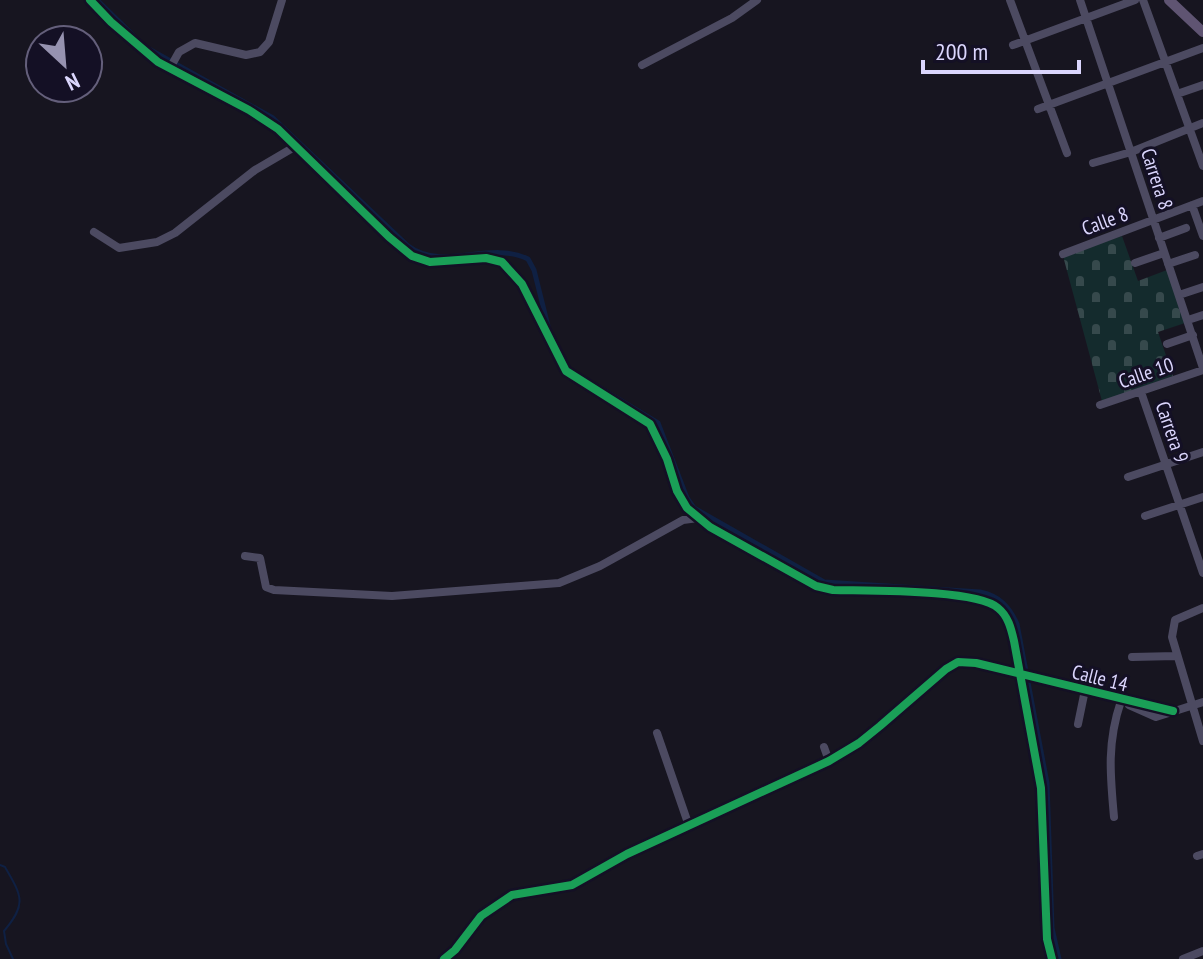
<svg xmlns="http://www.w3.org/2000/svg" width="1203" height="959" viewBox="0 0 1203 959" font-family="'PT Sans Narrow',sans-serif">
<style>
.cemetery{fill:url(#cemetery-stones)}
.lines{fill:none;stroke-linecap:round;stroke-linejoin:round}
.stream{stroke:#0f2043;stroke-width:2}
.canal{stroke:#0f2043;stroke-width:5}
.minor{stroke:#4c4a61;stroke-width:8}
.major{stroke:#5f5472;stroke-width:10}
.cycleway-casing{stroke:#141025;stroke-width:13}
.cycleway{stroke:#1a9f57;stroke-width:8}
.labels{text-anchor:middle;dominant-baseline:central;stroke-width:6;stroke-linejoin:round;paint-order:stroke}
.street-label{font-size:20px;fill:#dbd6fd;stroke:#141025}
</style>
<defs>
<pattern id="cemetery-stones" width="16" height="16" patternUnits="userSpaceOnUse" patternTransform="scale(2)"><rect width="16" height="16" fill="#142b2d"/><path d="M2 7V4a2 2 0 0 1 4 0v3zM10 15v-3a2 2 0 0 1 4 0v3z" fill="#36494c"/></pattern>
</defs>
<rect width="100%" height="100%" fill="#171520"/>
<path class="cemetery" d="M1122 236 1138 281 1167 270 1185 323 1158 332 1173 376 1102 401 1063 256Z"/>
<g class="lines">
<path class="stream" d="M0 865 5 867C22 896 27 904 4 931L6 944 13 959"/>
<path class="canal" d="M97 0 139 41
M147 48 273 118 408 246C443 272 489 240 528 259L534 270 548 326
M595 385 658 423 687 498 694 508 824 582 980 592C999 596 1009 606 1017 624L1047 783 1052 928 1059 959"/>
<path class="minor" d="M90 0 111 22 158 62 249 110 278 129 389 237 412 256 430 262 486 258 502 262 522 284 566 371 650 424 667 459 677 491 687 508 710 527 816 586 833 590C867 591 976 589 998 608 1008 616 1011 628 1014 641L1041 788 1047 939 1052 959
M1010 0 1067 153
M1080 0 1203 368
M1143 0 1203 166
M1013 45 1135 0
M642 65 732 18 757 0
M170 68 179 52 195 43 246 55 260 52 269 42 282 0
M1177 94 1203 85
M1038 109 1203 48
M1093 163 1131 152 1203 123
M1192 205 1203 236
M94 232 119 248 157 242 175 233 255 170 296 146
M1159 238 1186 228
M1063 254 1203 201
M1135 263 1164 253
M1168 264 1195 255
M1179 295 1203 287
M1188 320 1203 315
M1167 344 1193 335
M1141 392 1203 573
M1100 405 1203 370
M1128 477 1203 452
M1145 516 1203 497
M245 556 260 558 266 587 274 590 392 596 559 583 600 566 683 520 698 518
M1203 608 1175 620 1172 637 1203 741
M1132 657 1176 656
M1129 705 1156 717 1203 702
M1078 724 1085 690
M657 733 689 826
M824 747 829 761
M1114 817C1110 774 1107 742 1121 701
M1197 856 1203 854
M444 959 455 950 481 916 512 895 572 885 627 854 829 761 859 743 880 726 946 669 958 662 976 663 1173 711
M1183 959 1203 951"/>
<path class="major" d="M1169 0 1203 32"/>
<g class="cycleway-casing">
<path id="cycleway" d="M90 0 111 22 158 62 249 110 278 129 389 237 412 256 430 262 486 258 502 262 522 284 566 371 650 424 667 459 677 491 687 508 710 527 816 586 833 590C867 591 976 589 998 608 1008 616 1011 628 1014 641L1041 788 1047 939 1052 959
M444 959 455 950 481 916 512 895 572 885 627 854 829 761 859 743 880 726 946 669 958 662 976 663 1173 711"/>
</g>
<use href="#cycleway" class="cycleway"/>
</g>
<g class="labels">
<g class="street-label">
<text transform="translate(1157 179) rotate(72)">Carrera 8</text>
<text transform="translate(1105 221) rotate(-20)">Calle 8</text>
<text transform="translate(1146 373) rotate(-19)">Calle 10</text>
<text transform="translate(1172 432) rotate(71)">Carrera 9</text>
<text transform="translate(1100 678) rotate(14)">Calle 14</text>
</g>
</g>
<g transform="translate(64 64) rotate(154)"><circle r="38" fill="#141025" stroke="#645f7b" stroke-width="2"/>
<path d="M0-6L14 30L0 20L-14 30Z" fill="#9692b0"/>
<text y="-12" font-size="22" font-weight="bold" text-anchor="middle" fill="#dbd6fd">N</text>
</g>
<path d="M923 60v12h156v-12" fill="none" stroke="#dbd6fd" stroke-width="4"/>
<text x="935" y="60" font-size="24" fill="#dbd6fd" stroke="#141025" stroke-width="6" paint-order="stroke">200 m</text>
</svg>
